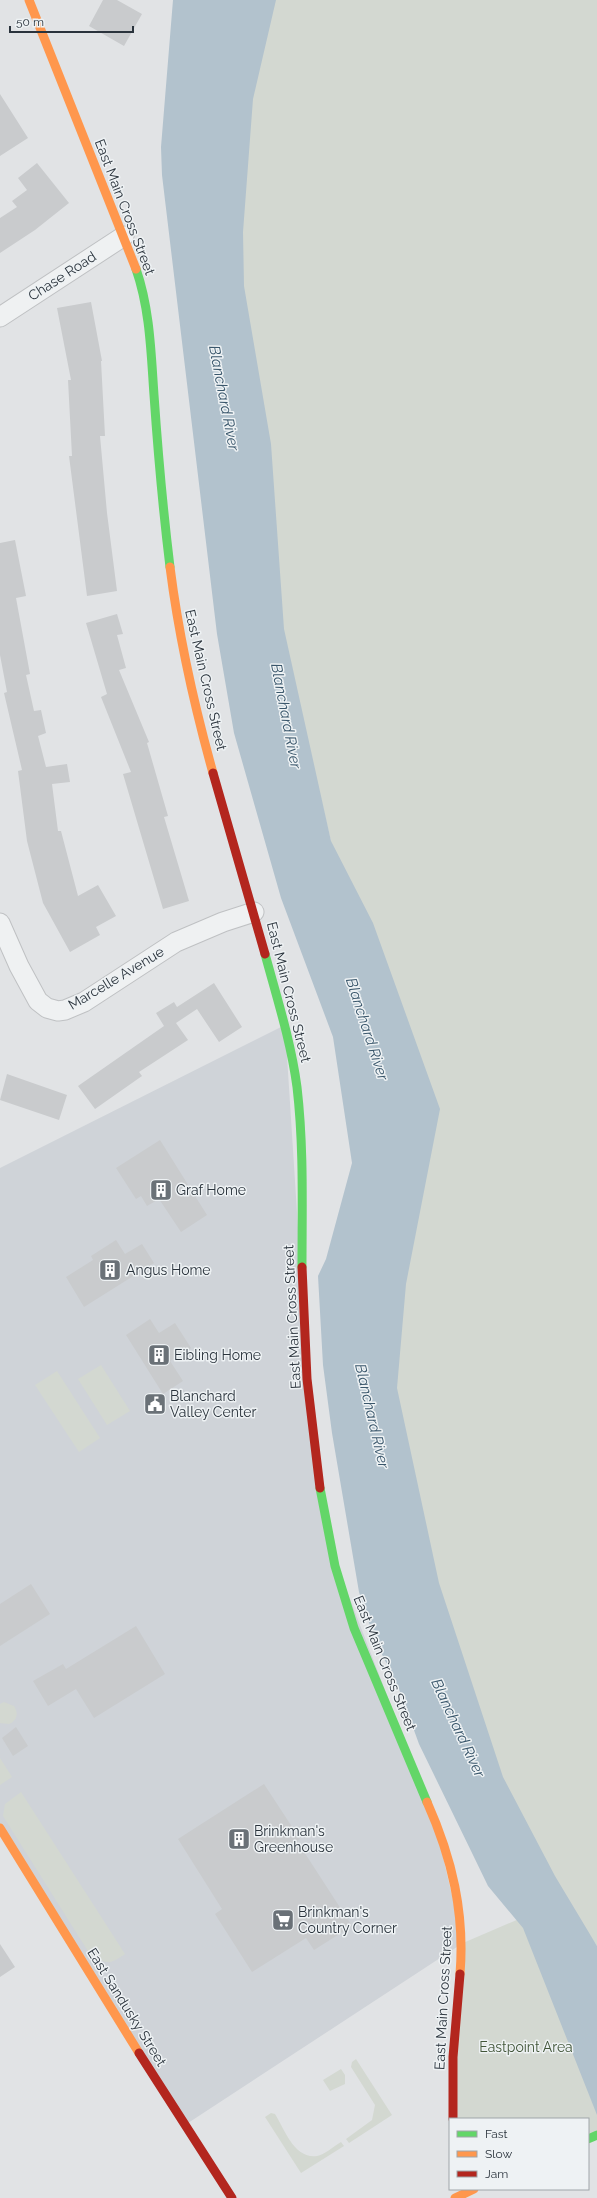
<svg xmlns="http://www.w3.org/2000/svg" width="597" height="2198" viewBox="0 0 597 2198" font-family="Raleway,sans-serif">
<style>
.built{fill:#cfd3d8}
.green{fill:#d3d8d1}
.water{fill:#b2c2cd}
.building{fill:#c9cbcd}
.lines{fill:none;stroke-linecap:round;stroke-linejoin:round}
.street-casing{stroke:#bfc1c3;stroke-width:21}
.street{stroke:#eff1f2;stroke-width:19}
.fast{stroke:#63d668;stroke-width:9}
.slow{stroke:#ff974d;stroke-width:9}
.jam{stroke:#b3261e;stroke-width:9}
.labels{text-anchor:middle;dominant-baseline:central;stroke-width:3;stroke-linejoin:round;paint-order:stroke}
.street-label{font-size:14px;fill:#2a333c;stroke:#eef2f4}
.poi-label{font-size:14px;fill:#2a333c;stroke:#eef2f4;text-anchor:start}
.park-label{font-size:14px;fill:#425639;stroke:#eef2f4}
.water-label{font-size:15px;font-style:italic;fill:#39566b;stroke:#eef2f4}
</style>
<rect width="100%" height="100%" fill="#e1e3e5"/>
<path class="built" d="M285 1025 303 1306 331 1550 433 1814 463 1943 185 2125 0 1828V1168Z"/>
<path class="green" d="M224 0H597V1946L570 1905 538 1901 358 1360 396 1119 204 299Z
M101 1365 130 1411 107 1425 78 1379Z
M57 1371 100 1438 79 1452 35 1385Z
M4 1702 14 1706C19 1713 17 1721 9 1724L0 1723V1704Z
M0 1758 12 1777 0 1785Z
M21 1792 125 1954C109 1965 108 1964 91 1956L3 1816 5 1804Z
M542 1909 597 2028V2134L588 2136V2119H453L463 1943Z
M356 2059 392 2115 349 2143 346 2139 372 2120 375 2105 351 2067 352 2062Z
M341 2069 345 2075V2084L330 2091 323 2080Z
M271 2113 275 2114C285 2130 294 2159 317 2156 324 2155 334 2146 341 2142L344 2146 301 2173 265 2117Z"/>
<path class="water" d="M173 0H276L253 99 243 232 244 286 271 444 284 629 331 841 373 923 440 1109 406 1284 397 1388 439 1583 503 1777 555 1876 597 1946V2115L523 1928 488 1886 473 1855 419 1744 399 1689 374 1638 359 1592 332 1433 323 1365 318 1276 326 1259 352 1163 333 1037 281 898 234 733 217 634 162 175 161 147Z"/>
<path class="building" d="M103 0H117L142 14 124 46 89 26Z
M0 94 28 138 0 156Z
M37 163 69 203 35 230 0 253V218L17 207 12 201 27 190 18 178Z
M91 302 102 361H101L105 436H100L107 513 117 591 87 596 69 456H72L68 380H71L57 308Z
M15 540 26 596 16 598 30 674 26 675 34 711 41 710 46 733 38 736 46 767 67 764 70 782 52 784 58 831H61L78 896 98 885 116 916 96 927 100 935 70 952 43 903 27 841 18 771 22 770 4 693 7 692 0 655V543Z
M117 614 123 634 117 635 126 668 119 670 149 742 147 743 168 816 164 817 189 901 163 909 123 774 131 772 101 697 107 694 86 623Z
M214 983 242 1027 219 1042 197 1009 176 1023 188 1040 139 1072 142 1076 95 1109 78 1086 164 1026 156 1013 174 1002 177 1007Z
M7 1074 67 1095 59 1120 0 1100Z
M160 1140 207 1215 181 1232 159 1199 147 1206 141 1196 136 1199 116 1168Z
M116 1240 125 1254 142 1244 154 1263 84 1307 66 1277 93 1260 91 1256Z
M150 1319 159 1333 175 1323 191 1348 170 1361 183 1381 163 1394 126 1335Z
M31 1584 50 1614 0 1646V1604Z
M136 1626 165 1674 94 1718 76 1689 48 1706 33 1681 63 1664 66 1669Z
M16 1727 28 1746 13 1756 2 1738Z
M264 1784 300 1839 297 1841 352 1926 314 1950 306 1938 252 1972 215 1914 222 1909 178 1839Z
M0 1944 15 1967 0 1977Z"/>
<g class="lines">
<g class="street-casing">
<path id="street" d="M0 317 124 236
M0 923 19 966 38 1001 47 1008 58 1011 65 1010 84 1002 176 942 223 922 254 912"/>
</g>
<use href="#street" class="street"/>
<path class="fast" d="M136 269C150 309 151 353 154 395 158 453 163 510 170 567
M265 954C277 998 291 1042 297 1087 304 1147 302 1207 302 1267
M320 1488 335 1566 354 1628 427 1802
M588 2139 597 2135"/>
<path class="slow" d="M29 0 136 269
M170 567C179 638 194 705 213 773
M427 1802C452 1858 465 1913 460 1974
M0 1828 139 2053
M455 2198 474 2189"/>
<path class="jam" d="M213 773 265 954
M302 1267 307 1379 320 1488
M139 2053 232 2198
M453 2119V2057L460 1974"/>
</g>
<defs>
<g id="building-square" transform="scale(1.15)"><rect x="-9" y="-9" width="18" height="18" rx="4" fill="#6a7177" stroke="#eef2f4"/><path d="M-4-6H4V6H1V3H-1V6H-4ZM-2.5-4.3h1.7v1.8h-1.7ZM.8-4.3h1.7v1.8H.8ZM-2.5-1h1.7V.8h-1.7ZM.8-1h1.7V.8H.8Z" fill="#fff"/></g>
<g id="civic-square" transform="scale(1.15)"><rect x="-9" y="-9" width="18" height="18" rx="4" fill="#6a7177" stroke="#eef2f4"/><path d="M-.6-6.5H3V-4.5H.6V-3L4-1V1h2V6H-6V1h2V-1L-.6-3ZM-1.2 2.5V6h2.4V2.5Z" fill="#fff"/></g>
<g id="supermarket-square" transform="scale(1.15)"><rect x="-9" y="-9" width="18" height="18" rx="4" fill="#6a7177" stroke="#eef2f4"/><path d="M-6-5.5h2.5l.6 2H6L4.5 2H-2.5L-4.4-4H-6ZM-1.5 3.2a1.3 1.3 0 1 0 .1 0ZM3 3.2a1.3 1.3 0 1 0 .1 0Z" fill="#fff"/></g>
</defs>
<g fill-rule="evenodd">
<use href="#building-square" x="161" y="1190"/>
<use href="#building-square" x="110" y="1270"/>
<use href="#building-square" x="159" y="1355"/>
<use href="#civic-square" x="155" y="1404"/>
<use href="#building-square" x="239" y="1839"/>
<use href="#supermarket-square" x="283" y="1920"/>
</g>
<g class="labels">
<g class="street-label">
<text transform="translate(125 207) rotate(69)">East Main Cross Street</text>
<text transform="translate(62 276) rotate(-33)">Chase Road</text>
<text transform="translate(206 680) rotate(77)">East Main Cross Street</text>
<text transform="translate(116 978) rotate(-31)">Marcelle Avenue</text>
<text transform="translate(289 992) rotate(76)">East Main Cross Street</text>
<text transform="translate(292 1317) rotate(-93)">East Main Cross Street</text>
<text transform="translate(385 1663) rotate(68)">East Main Cross Street</text>
<text transform="translate(443 1998) rotate(-87)">East Main Cross Street</text>
<text transform="translate(127 2007) rotate(58)">East Sandusky Street</text>
</g>
<g class="poi-label">
<text x="176" y="1190">Graf Home</text>
<text x="126" y="1270">Angus Home</text>
<text x="174" y="1355">Eibling Home</text>
<text x="170" y="1396">Blanchard<tspan x="170" dy="16">Valley Center</tspan></text>
<text x="254" y="1831">Brinkman's<tspan x="254" dy="16">Greenhouse</tspan></text>
<text x="298" y="1912">Brinkman's<tspan x="298" dy="16">Country Corner</tspan></text>
</g>
<g class="park-label">
<text x="526" y="2047">Eastpoint Area</text>
</g>
<g class="water-label">
<text transform="translate(224 398) rotate(79)">Blanchard River</text>
<text transform="translate(286 716) rotate(79)">Blanchard River</text>
<text transform="translate(367 1029) rotate(72)">Blanchard River</text>
<text transform="translate(372 1416) rotate(77)">Blanchard River</text>
<text transform="translate(458 1728) rotate(65)">Blanchard River</text>
</g>
</g>
<rect x="449" y="2118" width="140" height="72" fill="#eef2f4" stroke="#a0a6aa"/>
<rect x="457" y="2131" width="20" height="6" fill="#63d668" stroke="#a0a6aa"/>
<text x="485" y="2138" font-size="12" fill="#2a333c">Fast</text>
<rect x="457" y="2151" width="20" height="6" fill="#ff974d" stroke="#a0a6aa"/>
<text x="485" y="2158" font-size="12" fill="#2a333c">Slow</text>
<rect x="457" y="2171" width="20" height="6" fill="#b3261e" stroke="#a0a6aa"/>
<text x="485" y="2178" font-size="12" fill="#2a333c">Jam</text>
<path d="M10 26v6h123v-6" fill="none" stroke="#2a333c" stroke-width="2"/>
<text x="16" y="26" font-size="12" fill="#2a333c" stroke="#eef2f4" stroke-width="3" paint-order="stroke">50 m</text>
</svg>
